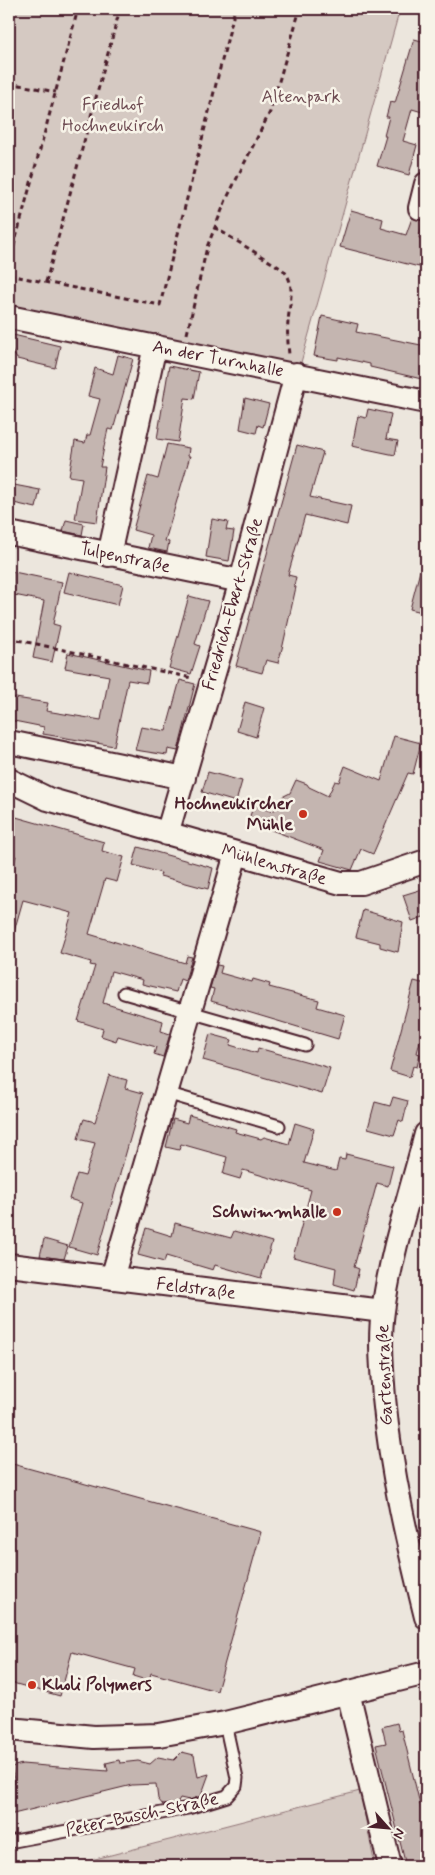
<svg xmlns="http://www.w3.org/2000/svg" width="435" height="1875" viewBox="0 0 435 1875" font-family="Mynerve,sans-serif">
<style>
.green{fill:#d5c9c2;stroke:#907476}
.building{fill:#c4b5b0;stroke:#4a1f2b}
.lines{fill:none;stroke-linecap:round;stroke-linejoin:round}
.lane-casing{stroke:#4a1f2b;stroke-width:15}
.street-casing{stroke:#4a1f2b;stroke-width:26}
.path{stroke:#4a1f2b;stroke-width:3;stroke-dasharray:5 4;stroke-linecap:butt}
.lane{stroke:#f7f3e8;stroke-width:11}
.street{stroke:#f7f3e8;stroke-width:22}
.poi-dot{fill:#c8321e;stroke:#f7f3e8;stroke-width:2}
.labels{text-anchor:middle;dominant-baseline:central;stroke-width:5;stroke-linejoin:round;paint-order:stroke}
.park-label{font-size:18px;fill:#6d4a51;stroke:#f7f3e8}
.street-label{font-size:18px;fill:#4a1f2b;stroke:#f7f3e8}
.poi-label{font-size:18px;font-weight:bold;fill:#4a1f2b;stroke:#f7f3e8;text-anchor:end}
</style>
<rect width="100%" height="100%" fill="#ece6dd"/>
<filter id="ink" filterUnits="userSpaceOnUse"><feTurbulence type="fractalNoise" baseFrequency=".02" numOctaves="2"/><feDisplacementMap in="SourceGraphic" scale="10" xChannelSelector="R" yChannelSelector="G"/><feConvolveMatrix kernelMatrix="1 2 1 2 8 2 1 2 1" color-interpolation-filters="sRGB"/></filter>
<g filter="url(#ink)">
<path class="green" d="M9 9H400L300 366 9 305Z
M360 1791 375 1866H68Z"/>
<path class="building" d="M414 39 426 42V113L412 109 403 141 417 145 409 175 377 166 386 136H384L389 117H386L390 102 395 103Z
M351 210 383 219 381 228 406 235 412 218 423 221 419 238 426 241 419 267 340 247Z
M322 316 358 324 356 332 426 346V380L370 367V364L338 357V360L314 356Z
M9 334 60 346 55 368 17 359 9 346Z
M118 355 133 359 113 430 108 429 104 447 100 467H105L97 522 75 519 82 478 69 476 75 441 85 443 87 435H90L100 399 88 396 95 368 113 374Z
M169 366 199 372 194 399 185 398 178 442 157 439Z
M245 398 269 404 263 427 258 425 256 433 240 429Z
M368 409 391 414 386 439 398 441 395 455 352 446 358 416 366 418Z
M167 444 189 448 188 456H190L165 541 169 542 167 552 148 548 151 535 133 530 148 476 158 479Z
M297 445 323 452 310 497 351 506 347 525 305 515 288 575 296 577 294 586 296 587 283 645 278 663 266 660 262 673 236 666Z
M9 484 40 490 36 508 9 502Z
M212 519 228 522 226 530 234 531 229 561 206 557Z
M66 520 84 524 82 535 63 531Z
M421 567H426V613L410 609Z
M9 571 62 582 53 624 60 626 52 662 33 658 44 601 9 594Z
M69 572 123 585 118 605 64 592Z
M189 596 208 601 195 644 200 646 191 674 169 668Z
M68 653 149 671 147 683 128 680 114 746 43 734 44 727 9 720V697L48 703 46 711 101 720 109 676 65 668Z
M180 680 195 684 178 751 168 749 167 755 135 750 141 727 166 731Z
M245 702 264 708 256 737 237 731Z
M394 736 421 743 413 774 408 773 373 854 361 849 352 870 320 861 324 850 248 821 254 805 273 812 282 797 290 793 296 780 307 784 309 787 328 796 335 781 339 782 345 766 381 781Z
M208 772 242 781 236 802 202 792Z
M9 815 104 842 102 851 124 857 117 882 105 879 89 934 185 963 187 956 192 957 185 981 180 979 176 992 142 984 143 980 111 971 103 1003 163 1021 161 1031 170 1034 163 1057 154 1054 156 1047 118 1036 116 1041 101 1036 103 1029 78 1021 95 966 90 965 91 962 60 953 72 913 23 900 13 935H9V882L16 856 9 854Z
M138 847 213 868 208 889 160 876 161 873 133 865Z
M426 888V916L412 921 403 895Z
M363 910 403 922 398 952 380 947V943L356 937Z
M217 965 222 966 220 973 252 982 253 979 270 984 269 987 319 1000 317 1007 345 1015 338 1039 211 1001 214 989 210 988Z
M414 981 426 984V1018L417 1053 420 1054 417 1067 413 1066 410 1077 390 1071Z
M210 1034 232 1040 230 1045 257 1053 258 1048 330 1068 322 1094 203 1060Z
M109 1075 127 1080 125 1088 143 1093 97 1255 69 1247 82 1203 69 1199 77 1174 85 1176 95 1143 78 1139 81 1127 84 1119 95 1122Z
M393 1097 408 1101 403 1122 399 1120 394 1135 368 1128 375 1102 390 1106Z
M189 1115 236 1129 235 1132 261 1139 264 1137 289 1144 295 1123 314 1129 304 1163 336 1171 339 1159 345 1160 346 1154 393 1166 388 1186 377 1183 354 1267 359 1269 354 1290 334 1284 336 1268 293 1257 311 1190 243 1170 240 1179 223 1174 227 1157 181 1144 179 1150 166 1147 173 1119 187 1123Z
M175 1223 231 1238 234 1231 272 1242 261 1278 215 1265 213 1270 166 1256 164 1262 138 1255 146 1228 172 1236Z
M44 1239 68 1246 64 1259 40 1256Z
M9 1463 261 1532 217 1691 151 1673 149 1681 133 1676 135 1669 72 1652 60 1696 9 1682Z
M397 1723 399 1731 402 1730 426 1829V1866H406L376 1745 386 1743 382 1727Z
M182 1752 194 1755 198 1777 209 1774 201 1796 189 1800 180 1798 177 1803 163 1805 158 1799 156 1784 132 1785 9 1815V1785L15 1783 11 1767 22 1764 108 1771 106 1763 119 1760 120 1763 138 1761 150 1764 158 1757 174 1760Z"/>
<g class="lines">
<g class="lane-casing">
<path id="lane" d="M124 993 305 1045
M166 1093 279 1126
M9 1842 188 1808 227 1796 236 1786 237 1778 225 1723"/>
</g>
<g class="street-casing">
<path id="street" d="M420 208 426 184
M9 317 426 402
M9 533 241 581
M109 555 155 346
M9 742 184 778
M9 780 48 799 341 883H361L426 861
M167 834 241 581 296 374
M426 1134C411 1192 391 1251 383 1311 379 1339 382 1369 384 1398 391 1473 408 1544 426 1617
M9 1265 383 1311
M112 1278 236 854
M348 1692 390 1866
M9 1729 94 1737 159 1735 225 1723 426 1673"/>
</g>
<path class="path" d="M9 83 56 92
M214 227 282 269C297 282 289 305 288 322 287 333 288 344 289 355
M9 264 78 9
M9 275 160 305 235 9
M46 282 120 9
M187 334 207 247 226 200 270 112 300 9
M9 638 192 678"/>
<use href="#lane" class="lane"/>
<use href="#street" class="street"/>
</g>
</g>
<g class="poi-dot">
<circle cx="303" cy="814" r="5"/>
<circle cx="337" cy="1212" r="5"/>
<circle cx="32" cy="1685" r="5"/>
</g>
<g class="labels">
<g class="park-label">
<text x="301" y="97">Altenpark</text>
<text x="113" y="105">Friedhof<tspan x="113" dy="21">Hochneukirch</tspan></text>
</g>
<g class="street-label">
<text transform="translate(218 359) rotate(11)">An der Turnhalle</text>
<text transform="translate(125 558) rotate(12)">Tulpenstraße</text>
<text transform="translate(233 604) rotate(-74)">Friedrich-Ebert-Straße</text>
<text transform="translate(274 865) rotate(16)">Mühlenstraße</text>
<text transform="translate(196 1289) rotate(7)">Feldstraße</text>
<text transform="translate(385 1375) rotate(-92)">Gartenstraße</text>
<text transform="translate(142 1815) rotate(-12)">Peter-Busch-Straße</text>
</g>
<g class="poi-label">
<text x="293" y="804">Hochneukircher<tspan x="293" dy="21">Mühle</tspan></text>
<text x="327" y="1212">Schwimmhalle</text>
<text x="42" y="1685" text-anchor="start">Kholi Polymers</text>
</g>
</g>
<rect width="435" height="1875" fill="none" stroke="#f7f3e8" stroke-width="30"/>
<rect x="15" y="15" width="405" height="1845" fill="none" stroke="#4a1f2b" stroke-width="2" filter="url(#ink)"/>
<g transform="translate(388 1828) rotate(117)" stroke="#f7f3e8" stroke-width="4" paint-order="stroke">
<path d="M0-4L9 19L0 12L-9 19Z" fill="#4a1f2b"/>
<text y="-8" font-size="14" font-weight="bold" text-anchor="middle" fill="#4a1f2b">N</text>
</g>
</svg>
